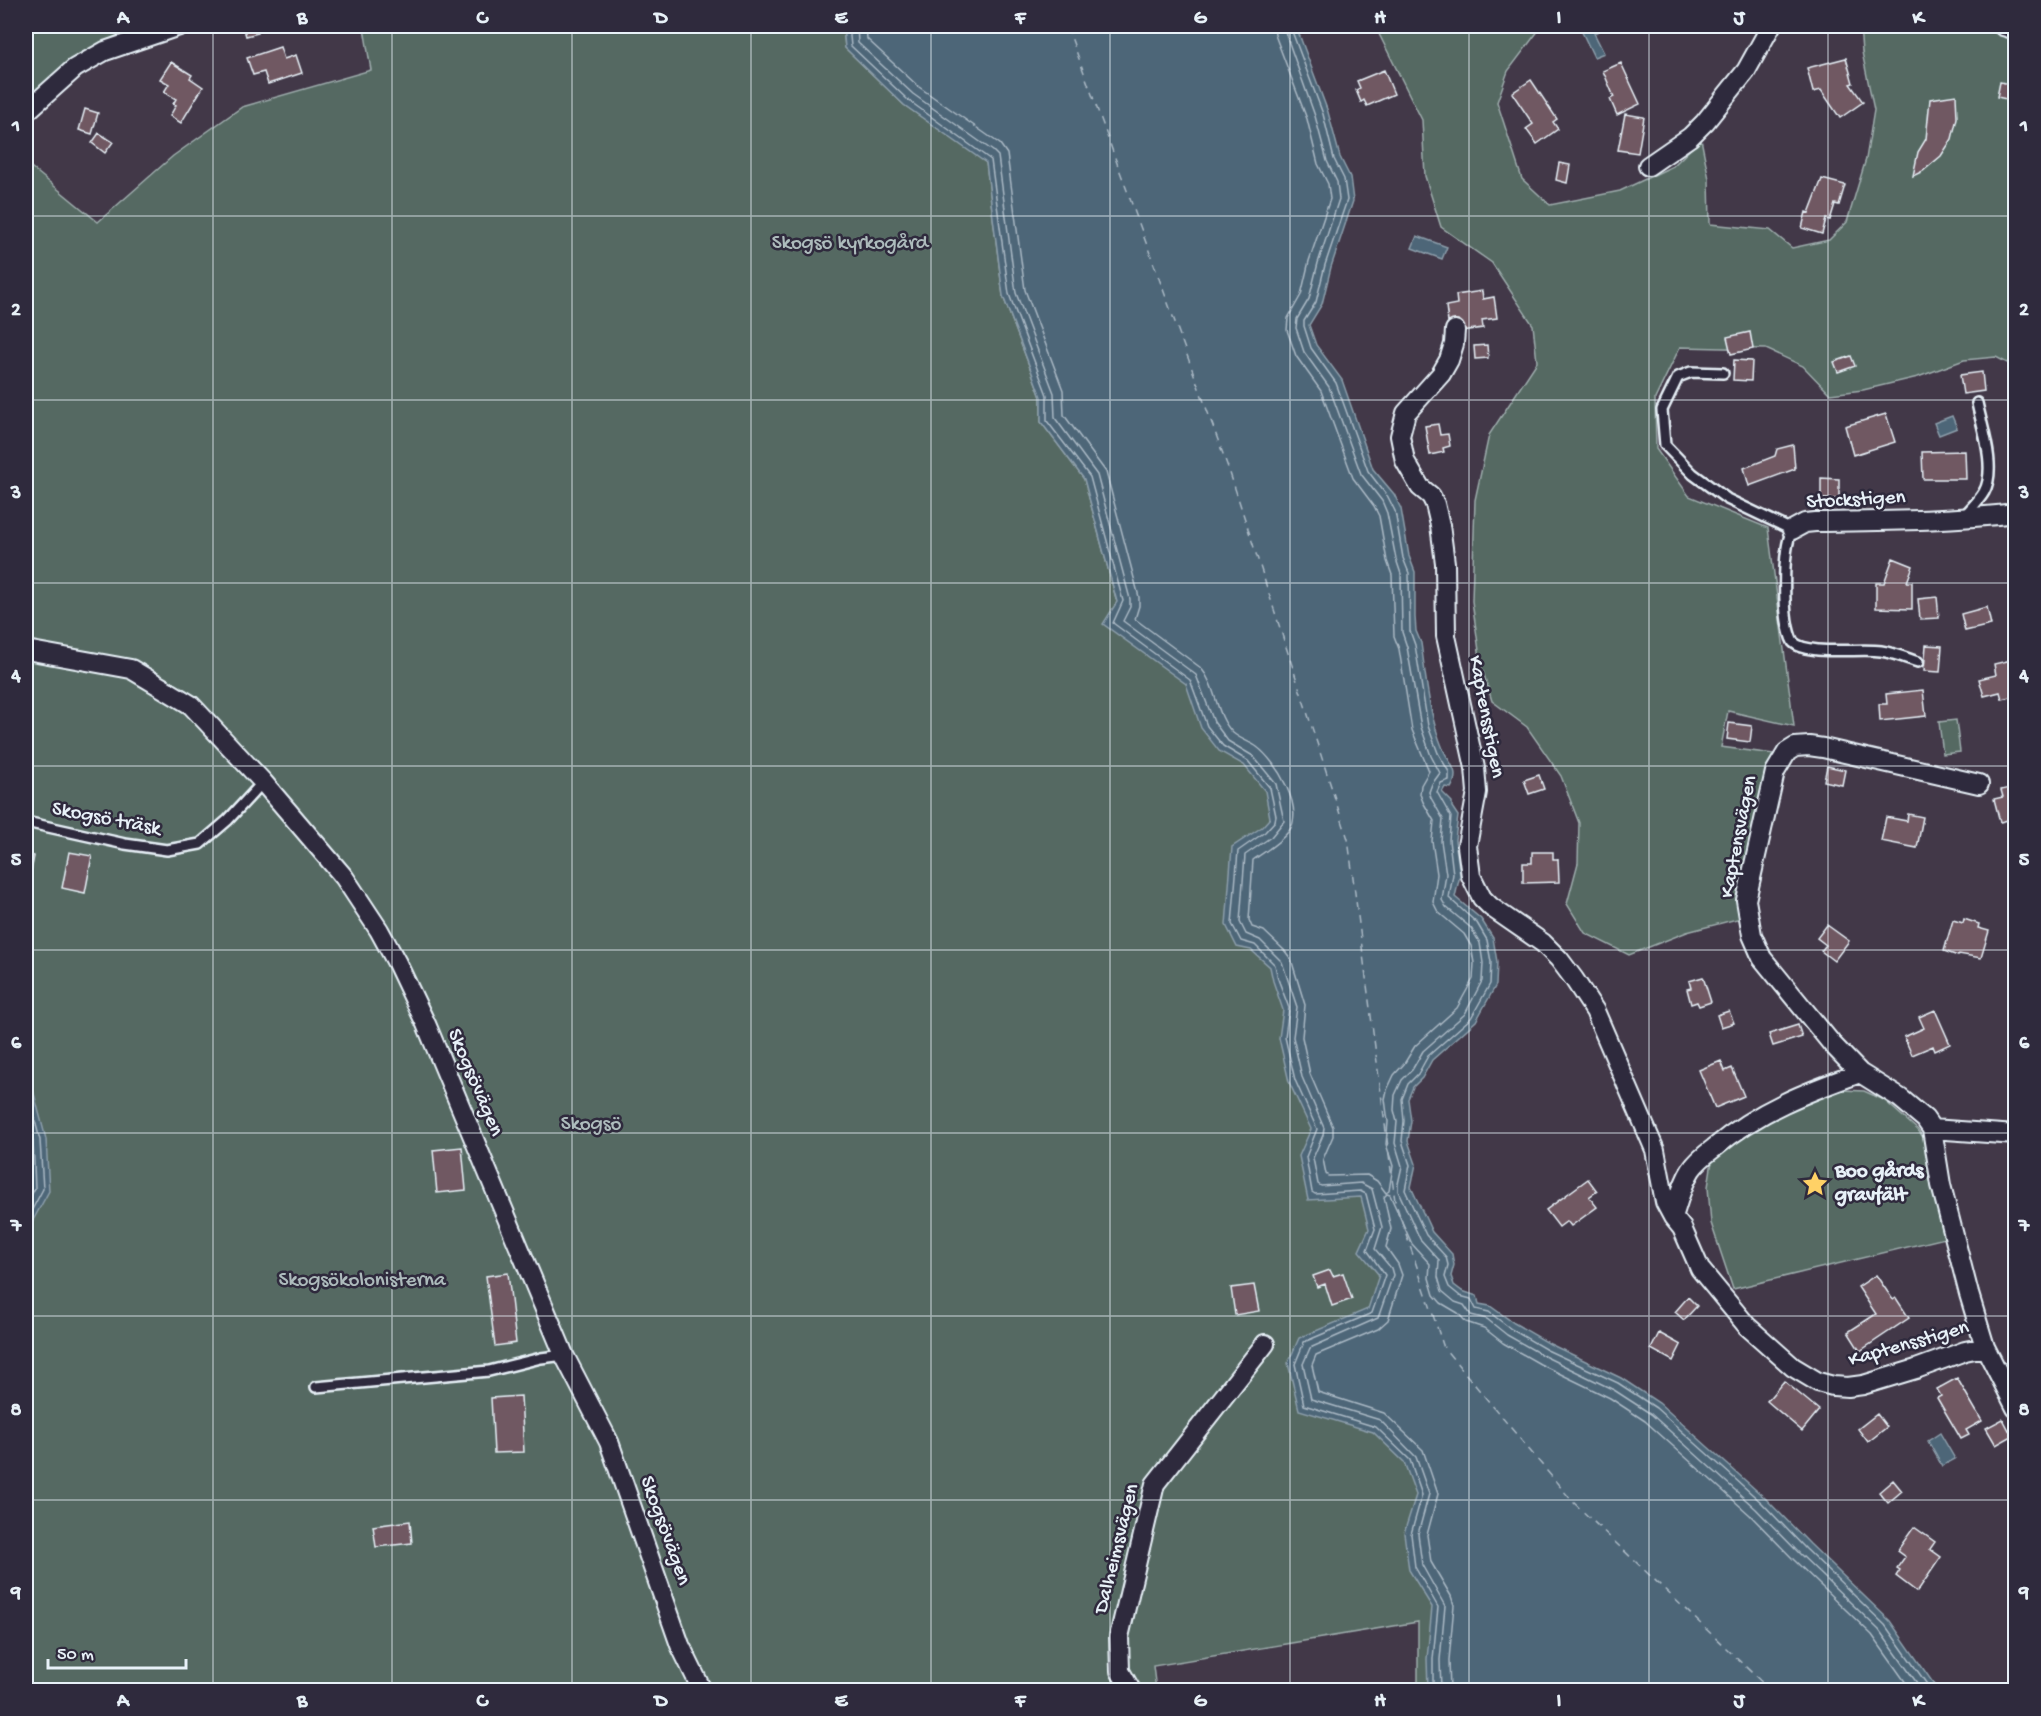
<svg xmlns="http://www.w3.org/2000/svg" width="2041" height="1716" viewBox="0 0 2041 1716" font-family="'Gochi Hand',sans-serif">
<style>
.green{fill:#556962;stroke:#9eadad;stroke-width:1.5}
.water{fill:#4e6678;stroke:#8c9eab;stroke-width:1.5}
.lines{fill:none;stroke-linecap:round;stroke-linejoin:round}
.shore{stroke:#aab9c5;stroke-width:1.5}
.ferry{stroke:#aab9c5;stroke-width:1.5;stroke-dasharray:8 6;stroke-linecap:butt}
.building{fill:#705862;stroke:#e8f1f8;stroke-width:1.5}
.lane-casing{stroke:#e8f1f8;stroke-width:14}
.street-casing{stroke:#e8f1f8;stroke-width:22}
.lane{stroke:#2f2a3d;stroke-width:9}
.street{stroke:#2f2a3d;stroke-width:18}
.grid{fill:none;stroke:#e8f1f8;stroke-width:1.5;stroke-opacity:0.55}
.labels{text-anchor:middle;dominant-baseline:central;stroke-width:5;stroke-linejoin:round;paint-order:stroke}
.park-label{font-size:21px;fill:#adbbbc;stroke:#2f2a3d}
.street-label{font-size:21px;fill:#e8f1f8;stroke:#2f2a3d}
.poi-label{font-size:21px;font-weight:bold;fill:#e8f1f8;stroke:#2f2a3d;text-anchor:start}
.neatline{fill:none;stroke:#e8f1f8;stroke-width:2}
.grid-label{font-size:20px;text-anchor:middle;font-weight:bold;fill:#e8f1f8}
</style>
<rect width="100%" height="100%" fill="#423848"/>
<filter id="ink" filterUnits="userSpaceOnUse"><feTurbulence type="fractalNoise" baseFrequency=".0167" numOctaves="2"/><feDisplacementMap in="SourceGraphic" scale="12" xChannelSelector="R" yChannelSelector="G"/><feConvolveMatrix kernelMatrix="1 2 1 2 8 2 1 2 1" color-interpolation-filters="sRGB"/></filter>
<g filter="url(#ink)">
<path class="green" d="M26 26H143L124 32 86 51 26 100Z
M404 26H843L845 48 904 105 986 162 1003 296 1041 397V422L1084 479 1117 602 1255 552 1421 1287 1760 1690H1418V1622L1153 1666 1156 1690H26V163L98 222 173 156 242 107 371 70 364 28Z
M1375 26H1542L1508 71 1497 102 1522 179 1550 205 1620 191 1673 166 1701 139 1709 179 1710 224 1770 230 1792 248 1829 240 1847 222 1866 159 1874 110 1862 52 1860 26C1910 26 1970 19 2015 40V367L1996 357 1964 360 1918 377 1863 390 1830 394 1803 366 1766 349 1680 347 1655 399 1656 449 1689 496 1768 528 1794 726 1728 711 1721 747 1773 754 1741 918 1687 932 1629 955 1585 933 1567 904 1578 863 1579 823 1561 776 1527 727 1492 701 1481 665 1472 601 1475 500 1489 435 1537 362 1533 325 1492 263 1441 227 1425 176 1422 120Z
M1956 720 1960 752 1943 754 1939 722Z
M1842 1090 1864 1091 1884 1100 1918 1130 1929 1146 1945 1238 1733 1289 1711 1223 1708 1187 1712 1161 1741 1137 1791 1108Z"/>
<path class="water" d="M843 26H1296L1328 112 1340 157 1350 177 1353 201 1331 267 1322 304 1309 325 1316 345 1342 380 1373 469 1394 494 1401 509 1409 556 1415 572V617L1416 631 1421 643C1426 678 1429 716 1443 749 1450 765 1461 771 1451 788L1445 787 1442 792 1452 802V807L1458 816 1455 840 1460 875 1455 897 1481 919 1493 938 1497 962 1496 985 1476 1021 1432 1060 1422 1078 1413 1087 1408 1099 1411 1121 1408 1141 1416 1164 1411 1187 1432 1232 1452 1254 1454 1265 1451 1276 1454 1285 1462 1291 1477 1296 1479 1304 1490 1306 1514 1323 1550 1344 1621 1378 1659 1403 1766 1499 1810 1544 1890 1621 1938 1690H1428L1427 1659 1432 1607 1409 1570 1404 1533 1416 1495 1404 1462 1373 1432 1299 1410 1288 1363 1299 1338 1368 1309 1379 1275 1359 1251 1369 1229 1361 1197 1308 1200 1299 1156 1311 1129 1289 1082 1279 1038 1283 1010 1273 981 1270 967 1251 950 1237 947 1226 925 1232 847 1262 827 1270 818 1265 791 1244 765 1219 751 1201 728 1186 684 1103 624 1117 602 1084 479 1041 422V397L1003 296 986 163 904 105 845 48Z
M1591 26H1602L1603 29 1594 33 1604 53 1594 57 1581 30Z
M1417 236 1447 247 1442 259 1412 248Z
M1952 416 1957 428 1939 435 1934 423Z
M26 1063 46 1139 49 1191 26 1233Z
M1940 1433 1955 1459 1942 1466 1928 1441Z"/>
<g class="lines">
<path class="shore" d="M849 26 851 46 908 100 991 160 1009 294 1047 395V421L1090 477 1123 601 1113 623 1190 680 1207 726 1223 746 1248 761 1270 788 1276 816 1275 821 1265 832 1238 851 1232 924 1241 941 1255 945 1275 965 1278 979 1289 1008 1285 1037 1295 1080 1317 1129 1306 1157 1312 1192 1315 1194 1360 1191 1366 1194 1375 1229 1367 1250 1385 1275 1372 1313 1304 1342 1295 1364 1304 1405 1376 1427 1410 1460 1422 1495 1411 1534 1415 1567 1438 1607 1433 1659V1690
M857 26 858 43 913 94 993 151 998 156 1016 293 1054 393 1055 418 1097 475 1130 599V607L1123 621 1196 675 1214 722 1228 741 1253 756 1276 784 1284 821 1271 837 1245 855 1240 922 1246 934 1260 940 1282 962 1297 1007 1293 1037 1302 1077 1324 1128 1323 1135 1313 1158 1318 1184 1321 1186 1361 1183 1372 1189 1382 1227 1375 1249 1391 1268 1393 1275 1378 1318 1310 1348 1303 1364 1311 1399 1380 1420 1416 1457 1429 1494 1418 1534 1422 1565 1445 1606 1440 1660 1441 1690
M866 26 867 39 919 87 1000 144 1007 154 1025 290 1063 390 1064 415 1106 472 1139 597V606L1135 619 1201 668C1217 687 1215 715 1233 733 1240 739 1250 742 1257 747 1276 761 1305 808 1289 831 1279 844 1265 851 1253 860L1249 920 1252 927 1264 931 1284 950 1291 959 1305 1005 1302 1037 1310 1074 1333 1127V1136L1323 1159 1326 1174 1328 1176 1367 1175 1377 1181 1386 1193 1389 1191 1393 1166 1386 1144 1388 1122 1385 1099 1387 1090 1394 1075 1404 1064 1415 1046 1457 1008 1473 979 1474 963 1471 946 1464 934 1438 912 1433 902 1437 874 1432 841 1434 821 1423 802 1420 794 1421 785 1429 771 1412 730 1399 649 1394 636 1392 575 1387 561 1379 516 1374 506 1353 478 1321 391 1296 356 1287 330 1288 318 1301 295 1309 261 1330 199 1328 184 1318 164 1307 119 1275 35 1274 26
M1283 26 1315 116 1327 161 1337 182 1339 199 1318 263 1309 299 1297 319 1296 328 1304 352 1329 387 1361 474 1382 501 1387 513 1396 559 1401 574 1402 632 1407 647 1421 727 1431 756 1440 773 1432 784 1429 792 1431 798 1443 819 1441 841 1446 874 1442 900 1446 907 1471 928 1480 943 1483 963 1482 981 1465 1014 1423 1051 1412 1070 1402 1080 1395 1095 1394 1110 1397 1122 1395 1143 1402 1166 1398 1184V1191L1420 1239 1439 1260 1438 1277 1442 1291 1455 1302 1464 1305 1471 1315 1487 1319 1507 1335 1544 1356 1614 1390 1651 1414 1756 1509 1800 1554 1879 1630 1922 1690
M1290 26 1323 114 1334 159 1344 179 1347 200 1325 265 1316 302 1304 321V326L1311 348 1336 383 1368 471 1388 497 1395 511 1403 558 1409 573 1410 631 1415 645 1428 726 1438 753 1449 772V780L1441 783 1437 792 1451 817 1449 840 1453 874 1449 898 1477 923 1487 940 1491 962 1490 984 1471 1018 1428 1056 1418 1074 1408 1084 1402 1099 1404 1121 1402 1141 1410 1165 1405 1190 1426 1235 1446 1257 1448 1265 1445 1277 1449 1287 1460 1296 1471 1299 1476 1309 1489 1312 1511 1329 1547 1350 1618 1383 1656 1408 1762 1503 1806 1549 1885 1625 1931 1690
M26 1086 40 1140 43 1189 26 1221
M26 1115 33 1141 35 1188 26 1206
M1450 1690 1449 1660 1454 1605 1451 1596 1431 1562 1427 1535 1438 1494 1423 1450 1384 1413 1318 1392 1312 1365 1316 1355 1378 1329 1388 1320 1402 1275 1398 1264 1386 1247 1391 1229 1384 1197 1387 1194 1390 1195 1412 1244 1430 1264 1429 1278 1434 1295 1441 1303 1458 1313 1466 1322 1484 1328 1503 1343 1540 1364 1610 1398 1645 1421 1750 1515 1794 1560 1872 1635 1911 1690"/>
<path class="ferry" d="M1067 26 1230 473 1348 839 1395 1201 1444 1348 1573 1502 1770 1690"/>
</g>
<path class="building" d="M243 26H256L258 33 246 36Z
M280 47 284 59 296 55 302 73 268 84 264 72 253 75 247 58Z
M1846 58 1853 83 1850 84 1863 102 1840 118 1821 90 1813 92 1807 68Z
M171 62 192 75 190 78 203 87 181 123 170 116 176 105 173 104 176 99 164 92 169 84 160 79Z
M1621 63 1640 104 1617 115 1610 99 1614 97 1603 71Z
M1384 70 1394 94 1367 106 1364 100 1361 102 1356 90 1360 88 1357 81Z
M1531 80 1557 119 1553 122 1558 129 1537 144 1526 129 1533 124 1512 93Z
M2000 82 2016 85V101L1997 97Z
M1956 95 1957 118 1952 139 1941 156 1923 171 1913 176 1918 152 1926 139 1930 99Z
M85 109 98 113 92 134 79 130Z
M1625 114 1644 117 1638 153 1618 150Z
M99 133 113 142 105 153 92 143Z
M1559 163 1570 165 1567 183 1556 180Z
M1822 179 1845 185 1839 205 1835 204 1830 220 1826 219 1822 234 1802 228 1806 212 1809 213Z
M1482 291 1483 299 1494 297 1497 318 1482 320 1483 328 1461 331 1459 321 1448 322 1446 306 1457 304 1456 295Z
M1750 332 1753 349 1731 354 1727 337Z
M1487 345 1488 358 1475 359 1474 346Z
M1851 356 1855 366 1838 372 1834 362Z
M1734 360 1752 361 1751 381 1733 380Z
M1982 372 1984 391 1963 394 1960 375Z
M1886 414 1895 442 1853 455 1845 426Z
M1438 424 1440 435 1448 434 1450 446 1443 448 1444 452 1430 455 1425 426Z
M1793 445 1795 469 1749 486 1744 468 1775 456 1777 449Z
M1965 451 1966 479H1923L1922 452Z
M1821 478 1839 479V499H1821Z
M1893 558 1913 566 1907 582H1912V609L1876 608V583H1884Z
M1937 597 1939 618 1920 619 1918 599Z
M1987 607 1991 625 1965 631 1961 614Z
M1926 645 1942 646 1940 672 1924 671Z
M2016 659V696L2002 699 2000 692 1984 696 1979 679 1996 675 1994 664Z
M1923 690 1926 716 1880 721 1879 704H1887L1886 694Z
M1729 723 1752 726 1750 742 1727 739Z
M1827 766 1845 770 1842 785 1824 781Z
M1539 775 1544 789 1529 794 1524 780Z
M2015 787 2016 818 2000 822 1994 799 2003 797 2001 790Z
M1908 814 1923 817 1917 848 1881 841 1886 817 1907 821Z
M69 852 92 856 85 893 62 888Z
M1532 852H1553V859H1558L1559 882 1523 883V863H1532Z
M26 854 34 856 29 882 26 881Z
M1964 919 1979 924 1978 928 1989 931 1981 958 1959 954 1958 956 1944 951 1953 920 1963 923Z
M1827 925 1849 941 1834 961 1821 951 1826 945 1817 938Z
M1703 977 1711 1002 1699 1006 1697 1002 1691 1004 1687 989 1691 988 1689 981Z
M1935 1010 1950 1044 1935 1051 1933 1046 1912 1055 1904 1037 1924 1028 1919 1017Z
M1729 1011 1734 1023 1721 1027 1717 1015Z
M1798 1025 1802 1037 1773 1046 1769 1034Z
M1721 1061 1725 1071 1732 1068 1744 1096 1715 1108 1699 1070Z
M462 1147 466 1190 437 1193 433 1150Z
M1588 1179 1597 1191 1589 1197 1597 1207 1571 1226 1567 1221 1559 1227 1546 1210Z
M1330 1270 1333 1276 1343 1273 1352 1299 1332 1306 1325 1284 1317 1287 1313 1276Z
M508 1273 516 1343 495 1346 486 1276Z
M1876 1275 1893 1300 1896 1298 1909 1318 1860 1351 1848 1332 1876 1314 1858 1287Z
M1254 1285 1259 1311 1235 1315 1231 1288Z
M1688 1297 1697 1306 1684 1320 1675 1312Z
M1659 1333 1681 1345 1673 1361 1651 1349Z
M1957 1378 1982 1421 1966 1430 1969 1435 1961 1439 1937 1398 1941 1396 1937 1389Z
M1784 1381 1819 1410 1802 1431 1767 1401Z
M521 1396 524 1452 494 1453 491 1398Z
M1877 1414 1887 1427 1868 1442 1858 1429Z
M2003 1419 2012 1436 1996 1445 1986 1428Z
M1893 1480 1902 1491 1888 1503 1879 1492Z
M410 1521 412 1543 376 1547 373 1526Z
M1914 1527 1935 1542 1930 1549 1941 1557 1917 1592 1896 1576 1900 1570 1897 1568 1905 1557 1897 1551Z"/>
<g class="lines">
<g class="lane-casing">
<path id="lane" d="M1723 373 1691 372 1678 377 1662 410 1665 445 1693 474 1727 499 1792 530C1782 551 1782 621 1793 642 1807 656 1861 648 1881 651 1894 653 1906 658 1918 662
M1963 517C1970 509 1979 501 1984 492 1997 469 1982 427 1977 403
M26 822 125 844 167 850 200 844 228 820 263 782
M316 1387 489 1371 541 1358 564 1355"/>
</g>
<g class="street-casing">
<path id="street" d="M2003 26 2016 30
M26 112 75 68 105 51 179 26
M1648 166 1690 137 1705 122 1746 71 1771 26
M1455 330 1454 344 1449 360 1441 374 1406 413 1400 436 1405 461 1420 487 1431 496 1435 504 1440 525 1445 563 1446 636 1475 768 1477 792 1467 846 1471 876 1482 898 1491 907 1543 943 1559 959 1574 979 1595 1011 1655 1150 1665 1202 1673 1217 1682 1228 1700 1269 1747 1326 1793 1367 1818 1382 1833 1386 1848 1387 1863 1385 1916 1369 1965 1351 1985 1347
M1792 530 1805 523 1815 522C1882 521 1949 521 2016 513
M26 650 131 669 191 705 263 782 344 877 379 930 397 963 426 1024 564 1355 609 1442 680 1645 702 1690
M1932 1129 1925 1119 1900 1098 1860 1073 1832 1044 1762 958 1752 935 1746 900 1775 772 1787 752 1795 747 1809 746 1823 748 1979 784
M2016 1135 1932 1129 1941 1185 1969 1294 1985 1347 2016 1408
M1673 1217C1678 1202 1682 1184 1691 1170 1697 1161 1706 1154 1714 1148 1759 1110 1806 1092 1860 1073
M1131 1690 1120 1671 1119 1637 1155 1484 1265 1344"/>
</g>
<use href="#lane" class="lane"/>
<use href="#street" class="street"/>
</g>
</g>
<path class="grid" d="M213 26V1690M392 26V1690M572 26V1690M751 26V1690M931 26V1690M1110 26V1690M1290 26V1690M1469 26V1690M1649 26V1690M1828 26V1690M26 216H2016M26 400H2016M26 583H2016M26 766H2016M26 950H2016M26 1133H2016M26 1316H2016M26 1500H2016"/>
<defs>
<g id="sight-bare" transform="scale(2.07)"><path d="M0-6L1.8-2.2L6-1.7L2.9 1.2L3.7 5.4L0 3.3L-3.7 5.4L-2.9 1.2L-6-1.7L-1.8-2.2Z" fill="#ffd166" stroke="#2f2a3d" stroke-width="2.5" paint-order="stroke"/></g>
</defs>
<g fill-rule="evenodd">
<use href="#sight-bare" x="1815" y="1184"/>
</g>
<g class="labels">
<g class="park-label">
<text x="850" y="244">Skogsö kyrkogård</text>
<text x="591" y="1125">Skogsö</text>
<text x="362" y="1281">Skogsökolonisterna</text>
</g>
<g class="street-label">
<text transform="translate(1856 501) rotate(-3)">Stockstigen</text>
<text transform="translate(1485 717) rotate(79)">Kaptensstigen</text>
<text transform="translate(106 820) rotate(11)">Skogsö träsk</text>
<text transform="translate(1740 837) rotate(-79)">Kaptensvägen</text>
<text transform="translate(474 1083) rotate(67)">Skogsövägen</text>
<text transform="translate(1909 1345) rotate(-16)">Kaptensstigen</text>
<text transform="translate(664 1531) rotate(70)">Skogsövägen</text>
<text transform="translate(1118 1549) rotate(-76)">Dalheimsvägen</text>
</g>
<g class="poi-label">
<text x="1835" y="1172">Boo gårds<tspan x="1835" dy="24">gravfält</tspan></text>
</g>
</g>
<rect width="2041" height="1716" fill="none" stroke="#2f2a3d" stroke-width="66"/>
<path d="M48 1659v9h138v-9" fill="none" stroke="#e8f1f8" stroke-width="3"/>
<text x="57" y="1659" font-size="18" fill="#e8f1f8" stroke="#2f2a3d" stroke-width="4.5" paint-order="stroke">50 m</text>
<rect x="33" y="33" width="1975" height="1650" class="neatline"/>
<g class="grid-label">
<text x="123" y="23">A</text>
<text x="302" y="23">B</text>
<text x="482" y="23">C</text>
<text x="661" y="23">D</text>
<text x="841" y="23">E</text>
<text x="1020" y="23">F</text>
<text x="1200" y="23">G</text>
<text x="1380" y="23">H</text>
<text x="1559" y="23">I</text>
<text x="1739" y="23">J</text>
<text x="1918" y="23">K</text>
<text x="16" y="131">1</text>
<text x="2024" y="131">1</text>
<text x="16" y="315">2</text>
<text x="2024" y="315">2</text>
<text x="16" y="498">3</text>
<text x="2024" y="498">3</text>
<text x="16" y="681">4</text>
<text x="2024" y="681">4</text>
<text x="16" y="865">5</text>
<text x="2024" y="865">5</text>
<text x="16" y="1048">6</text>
<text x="2024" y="1048">6</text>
<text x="16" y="1231">7</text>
<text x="2024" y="1231">7</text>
<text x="16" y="1415">8</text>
<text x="2024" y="1415">8</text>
<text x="16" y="1598">9</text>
<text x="2024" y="1598">9</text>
<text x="123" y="1706">A</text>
<text x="302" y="1706">B</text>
<text x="482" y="1706">C</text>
<text x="661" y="1706">D</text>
<text x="841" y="1706">E</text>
<text x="1020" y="1706">F</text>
<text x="1200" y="1706">G</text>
<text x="1380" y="1706">H</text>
<text x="1559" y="1706">I</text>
<text x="1739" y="1706">J</text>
<text x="1918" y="1706">K</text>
</g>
</svg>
